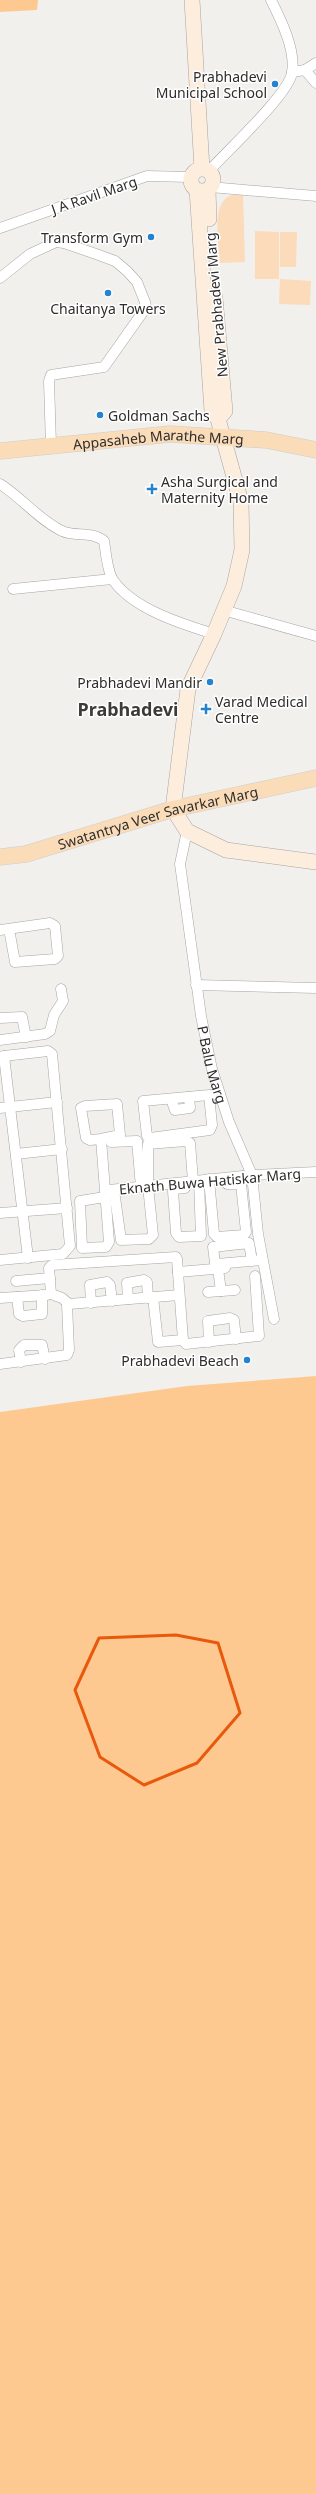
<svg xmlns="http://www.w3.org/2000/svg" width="316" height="2494" viewBox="0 0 316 2494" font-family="'Noto Sans',sans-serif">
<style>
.green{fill:#fbdbba}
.water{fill:#fdc991}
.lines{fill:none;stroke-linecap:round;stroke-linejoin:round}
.street-casing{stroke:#a7a4a2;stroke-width:11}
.secondary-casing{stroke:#a7a4a2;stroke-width:16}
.primary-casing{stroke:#cdcdcc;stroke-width:17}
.street{stroke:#fff;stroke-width:10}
.secondary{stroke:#fdeddc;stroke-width:15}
.primary{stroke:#fbdcb9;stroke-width:16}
.marked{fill:none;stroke:#e8590c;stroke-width:3;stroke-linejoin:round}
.poi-dot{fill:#2582cf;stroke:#fff;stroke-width:1.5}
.labels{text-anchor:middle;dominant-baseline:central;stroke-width:3;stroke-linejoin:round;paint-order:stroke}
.poi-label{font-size:14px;fill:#2e2d2c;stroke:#fff;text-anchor:end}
.street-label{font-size:14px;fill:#2e2d2c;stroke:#fff}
.district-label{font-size:18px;font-weight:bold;fill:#3c3b39;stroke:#fff}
</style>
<rect width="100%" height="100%" fill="#f2f0ed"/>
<path class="green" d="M232 195H243L245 262 220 263C219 243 210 202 232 195Z
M255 231 279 232V279H255Z
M280 232H297L296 267H280Z
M280 279 311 281 310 305 279 304Z"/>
<path class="water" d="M0 0H38L37 10 0 12Z
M316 1376V2494H0V1412L187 1386Z"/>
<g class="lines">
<g class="street-casing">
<g id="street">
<path d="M305 70 316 83"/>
<path d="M292 72 305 70 316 63"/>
<path d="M209 171C226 152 288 95 292 73 296 50 281 20 271 0"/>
<path d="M210 187 316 196"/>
<path d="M0 228 147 176 191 177"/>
<path d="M0 278 30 254 56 242 64 243 96 254 115 261 127 271 137 282 145 302V309L104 367 51 375 49 381 51 445"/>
<path d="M0 484C22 498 39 520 62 531 75 537 92 531 104 541 106 552 107 571 113 580 133 609 182 624 214 634"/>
<path d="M13 589 112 579"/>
<path d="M223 610 316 636"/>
<path id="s1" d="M187 831 180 864 201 1016 212 1069 229 1122 252 1175 258 1234 274 1319"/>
<path d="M0 930 50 923 55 926 58 956 55 959 15 962 9 929"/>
<path d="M196 985 316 988"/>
<path d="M0 1018 22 1017 26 1037"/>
<path d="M0 1040 45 1034 50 1031 54 1015 63 1001 61 989"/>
<path d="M0 1057 4 1056 28 1258"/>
<path d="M209 1095 212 1125 210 1130 150 1138 147 1136 143 1101 220 1094"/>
<path d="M171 1099 175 1110 190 1108 189 1097"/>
<path d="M0 1108 57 1102"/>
<path d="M101 1139 120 1135 117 1104 85 1106 81 1108 86 1138 90 1140 101 1139 109 1242 106 1247 82 1248 80 1201 105 1197"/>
<path d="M111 1142 137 1141 141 1187"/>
<path d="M16 1154 62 1149"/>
<path d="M209 1179 214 1234 217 1237 244 1235 246 1232 241 1184H227"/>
<path d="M185 1188 175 1189 173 1191 176 1233 179 1237 201 1236 199 1181"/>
<path d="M109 1190 252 1175 316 1172"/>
<path d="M114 1190 121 1240 149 1239 153 1235 148 1186V1144L186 1141 190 1143 193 1181"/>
<path d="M0 1213 67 1208"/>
<path d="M0 1260 63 1254 70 1246 52 1054 48 1051 4 1056"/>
<path d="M252 1261 249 1243 213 1247 215 1263 217 1264 262 1260"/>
<path d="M218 1269 221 1291"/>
<path d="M178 1272 225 1268"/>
<path d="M16 1281 50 1278"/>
<path d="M208 1292 235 1290"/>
<path d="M17 1297 19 1314 23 1316 42 1314V1295"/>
<path d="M153 1297 158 1342 183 1340 177 1259 176 1257 52 1265 49 1268 51 1294 62 1298 69 1304 179 1295"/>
<path d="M0 1298 47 1295"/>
<path d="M128 1299 127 1283 144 1280 147 1282 148 1298"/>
<path d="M91 1303 90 1285 107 1282 110 1285 112 1301"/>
<path d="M183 1340 186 1344 259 1336 255 1276"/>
<path d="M209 1342 208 1321 230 1318 234 1320 236 1339"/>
<path d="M21 1362 19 1350 24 1345H42L45 1359"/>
<path d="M0 1364 67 1355 69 1350 67 1304"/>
</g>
</g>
<g class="secondary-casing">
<path id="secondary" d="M192 0 202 169
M191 180a11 11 0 1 1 22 0a11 11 0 1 1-22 0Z
M197 190 212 411 218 419 241 502 242 550 234 586 214 634 188 689 173 809 187 831 226 850 316 862
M208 190 209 219
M215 298 225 411 218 419"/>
</g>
<g class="primary-casing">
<g id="primary">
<path id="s2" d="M0 451 170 434 266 440 316 450"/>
<path id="s3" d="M0 857 26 854 173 809 316 778"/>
</g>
</g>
<use href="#street" class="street"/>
<use href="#secondary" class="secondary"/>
<use href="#primary" class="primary"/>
</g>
<path class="marked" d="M176 1635 218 1643 240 1713 197 1763 144 1785 100 1757 75 1690 99 1638Z"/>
<g class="poi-dot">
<circle cx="275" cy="84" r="4"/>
<circle cx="151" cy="237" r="4"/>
<circle cx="108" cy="293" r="4"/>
<circle cx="100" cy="415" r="4"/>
<path d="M150 483h4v4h4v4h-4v4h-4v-4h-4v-4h4z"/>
<circle cx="210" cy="682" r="4"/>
<path d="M204 703h4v4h4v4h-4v4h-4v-4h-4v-4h4z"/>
<circle cx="247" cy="1360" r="4"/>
</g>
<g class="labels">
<g class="poi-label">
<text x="267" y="76">Prabhadevi<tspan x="267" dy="16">Municipal School</tspan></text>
<text x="143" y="237">Transform Gym</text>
<text x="108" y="308" text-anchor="middle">Chaitanya Towers</text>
<text x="108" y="415" text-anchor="start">Goldman Sachs</text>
<text x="161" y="481" text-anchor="start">Asha Surgical and<tspan x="161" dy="16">Maternity Home</tspan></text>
<text x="202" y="682">Prabhadevi Mandir</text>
<text x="215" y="701" text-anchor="start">Varad Medical<tspan x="215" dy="16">Centre</tspan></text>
<text x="239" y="1360">Prabhadevi Beach</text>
</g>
<g class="street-label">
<text transform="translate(94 195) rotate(-19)">J A Ravil Marg</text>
<text transform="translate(216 305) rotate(-95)">New Prabhadevi Marg</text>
<text stroke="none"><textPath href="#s2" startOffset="159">Appasaheb Marathe Marg</textPath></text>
<text stroke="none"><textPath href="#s3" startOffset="163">Swatantrya Veer Savarkar Marg</textPath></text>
<text stroke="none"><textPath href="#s1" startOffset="237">P Balu Marg</textPath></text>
<text transform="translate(210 1181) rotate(-5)">Eknath Buwa Hatiskar Marg</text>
</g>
<g class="district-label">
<text x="128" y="709">Prabhadevi</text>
</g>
</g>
</svg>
